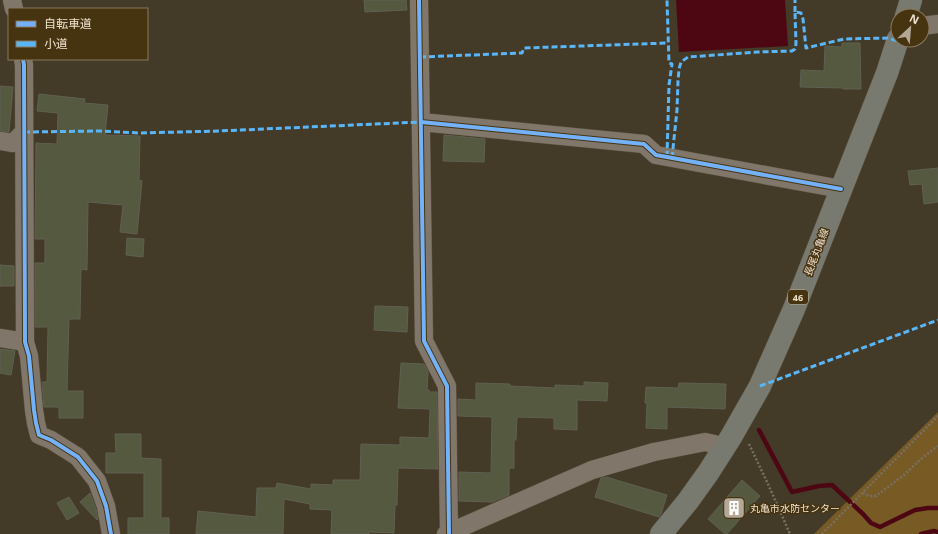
<svg xmlns="http://www.w3.org/2000/svg" width="938" height="534" viewBox="0 0 938 534" font-family="'Noto Sans','Noto Sans JP',sans-serif">
<style>
.green{fill:#785a25}
.water{fill:#4d0713}
.lines{fill:none;stroke-linecap:round;stroke-linejoin:round}
.stream{stroke:#4d0713;stroke-width:4.5}
.building{fill:#545940;stroke:#606052}
.minor-casing{stroke:#5f5747;stroke-width:19}
.primary-casing{stroke:#5f5747;stroke-width:23}
.path{stroke:#787064;stroke-width:2.5;stroke-dasharray:2 2;stroke-linecap:butt}
.minor{stroke:#80776a;stroke-width:18}
.primary{stroke:#787a6f;stroke-width:22}
.quiet{stroke:#59b6f9;stroke-width:3;stroke-dasharray:6 3;stroke-linecap:butt}
.cycleway-casing{stroke:#463310;stroke-width:6}
.cycleway{stroke:#73b2f8;stroke-width:4}
.labels{text-anchor:middle;dominant-baseline:central;stroke-width:3;stroke-linejoin:round;paint-order:stroke}
.shield{fill:#463310;stroke:#bcae96;stroke-width:1}
.shield-label{font-size:9px;font-weight:bold;fill:#efe2cf}
.street-label{font-size:10px;fill:#efe2cf;stroke:#463310}
.poi-label{font-size:10px;fill:#efe2cf;stroke:#463310;text-anchor:start}
</style>
<rect width="100%" height="100%" fill="#443a28"/>
<path class="green" d="M938 412V534H814Z"/>
<path class="water" d="M676 0H785L788 46 679 52Z"/>
<g class="lines">
<path class="stream" d="M759 430 792 492 819 486 832 485 863 514 871 523 880 527 915 510 928 508H938
M921 534 934 531 938 532"/>
</g>
<path class="building" d="M364 0H406L407 10 365 12Z
M842 43H860L861 89H843V88L800 87 801 70 824 71 825 46 842 47Z
M0 86 13 87 9 132 0 131Z
M39 94 85 99 84 103 108 105 105 135 140 136 139 180 142 181 137 234 120 232 123 205 88 202 87 270 81 269 80 319H69L67 391H83V418H59V407H44L42 382H47L48 327H35V263H45V239H35L36 143 57 144 58 113 37 111Z
M444 135 485 139 484 162 443 161Z
M938 168V202L924 204 922 184 910 185 908 171Z
M127 238 144 239 143 257 126 255Z
M0 265 14 266V286H0Z
M375 306 408 307 407 332 374 330Z
M0 349 15 351 11 375 0 373Z
M401 363 424 364 428 371 427 390H429V392H437L438 469 398 468 397 505H395L394 533 369 532V534H331L332 510 310 509V504L284 499 283 534H196L198 511 256 517 257 488H276L277 483 311 489V484L333 485V480H360L361 444 400 445V437L429 438 430 409 398 408Z
M584 382 608 383 607 401 577 400V430L554 429V418L517 417 516 440H514V468H509V495L492 502 459 501V472L491 473 492 417 458 416V399L476 400V383L510 384V386L555 388V385L584 386Z
M679 383 726 384 725 409 667 407V429L646 428 647 403H645L646 387 678 388Z
M115 434H141V458L161 459V518H169V534H128V518H144V473H106V453H116Z
M606 477 667 495 661 514 659 517 595 497 601 478Z
M742 480 760 496 727 534H725L708 519Z
M90 493 96 509 98 519 97 520 80 502Z
M69 497 79 513 67 520 57 503Z"/>
<g class="lines">
<g class="minor-casing">
<path id="minor" d="M12 0 14 9
M419 0 424 341 447 386 449 533
M922 26 938 24
M23 59 24 65 25 342 29 356 34 410 36 423 39 435 51 440 78 457 97 481 106 506 111 534
M421 122 644 144 656 155 841 189
M0 141 13 143 24 132
M0 338 25 342
M446 534 592 470 654 452 705 442 714 444 724 449"/>
</g>
<g class="primary-casing">
<path id="primary" d="M906 16 911 0
M661 534 688 501 708 473 731 437 760 386 794 309 887 73 898 39"/>
</g>
<path class="path" d="M749 444 768 484 790 534
M863 493 869 496H876L904 475 920 460 936 447 938 446
M822 534 938 416"/>
<use href="#minor" class="minor"/>
<use href="#primary" class="primary"/>
<path class="quiet" d="M795 12V0
M420 57 522 53 524 48 668 43
M24 132 102 131 139 133 219 131 421 122
M667 157 669 85 672 64 669 63 667 0
M672 158 677 110 678 81 679 69 681 62 688 57 758 52 792 51 795 49 796 44 795 12 801 13 803 19 806 48 844 39 889 38 897 41
M760 386 938 320"/>
<g class="cycleway-casing">
<path id="cycleway" d="M419 0 424 341 447 386 449 533
M23 59 24 65 25 342 29 356 34 410 36 423 39 435 51 440 78 457 97 481 106 506 111 534
M421 122 644 144 656 155 841 189"/>
</g>
<use href="#cycleway" class="cycleway"/>
</g>
<defs>
<g id="building-square" transform="scale(1.15)"><rect x="-9" y="-9" width="18" height="18" rx="4" fill="#b3a795" stroke="#463310"/><path d="M-4-6H4V6H1V3H-1V6H-4ZM-2.5-4.3h1.7v1.8h-1.7ZM.8-4.3h1.7v1.8H.8ZM-2.5-1h1.7V.8h-1.7ZM.8-1h1.7V.8H.8Z" fill="#fff"/></g>
</defs>
<g fill-rule="evenodd">
<use href="#building-square" x="734" y="508"/>
</g>
<g class="labels">
<rect class="shield" x="788" y="290" width="20" height="14" rx="3"/>
<g class="shield-label">
<text x="798" y="297">46</text>
</g>
<g class="street-label">
<text transform="translate(816 252) rotate(-69)">長尾丸亀線</text>
</g>
<g class="poi-label">
<text x="750" y="508">丸亀市水防センター</text>
</g>
</g>
<rect x="8" y="8" width="140" height="52" fill="#463310" stroke="#8a795c"/>
<rect x="16" y="21" width="20" height="6" fill="#73b2f8" stroke="#8a795c"/>
<text x="44" y="28" font-size="12" fill="#efe2cf">自転車道</text>
<rect x="16" y="41" width="20" height="6" fill="#59b6f9" stroke="#8a795c"/>
<text x="44" y="48" font-size="12" fill="#efe2cf">小道</text>
<g transform="translate(910 28) rotate(26)"><circle r="19" fill="#463310" stroke="#8a795c"/>
<path d="M0-3L7 15L0 10L-7 15Z" fill="#b3a795"/>
<text y="-6" font-size="11" font-weight="bold" text-anchor="middle" fill="#efe2cf">N</text>
</g>
</svg>
